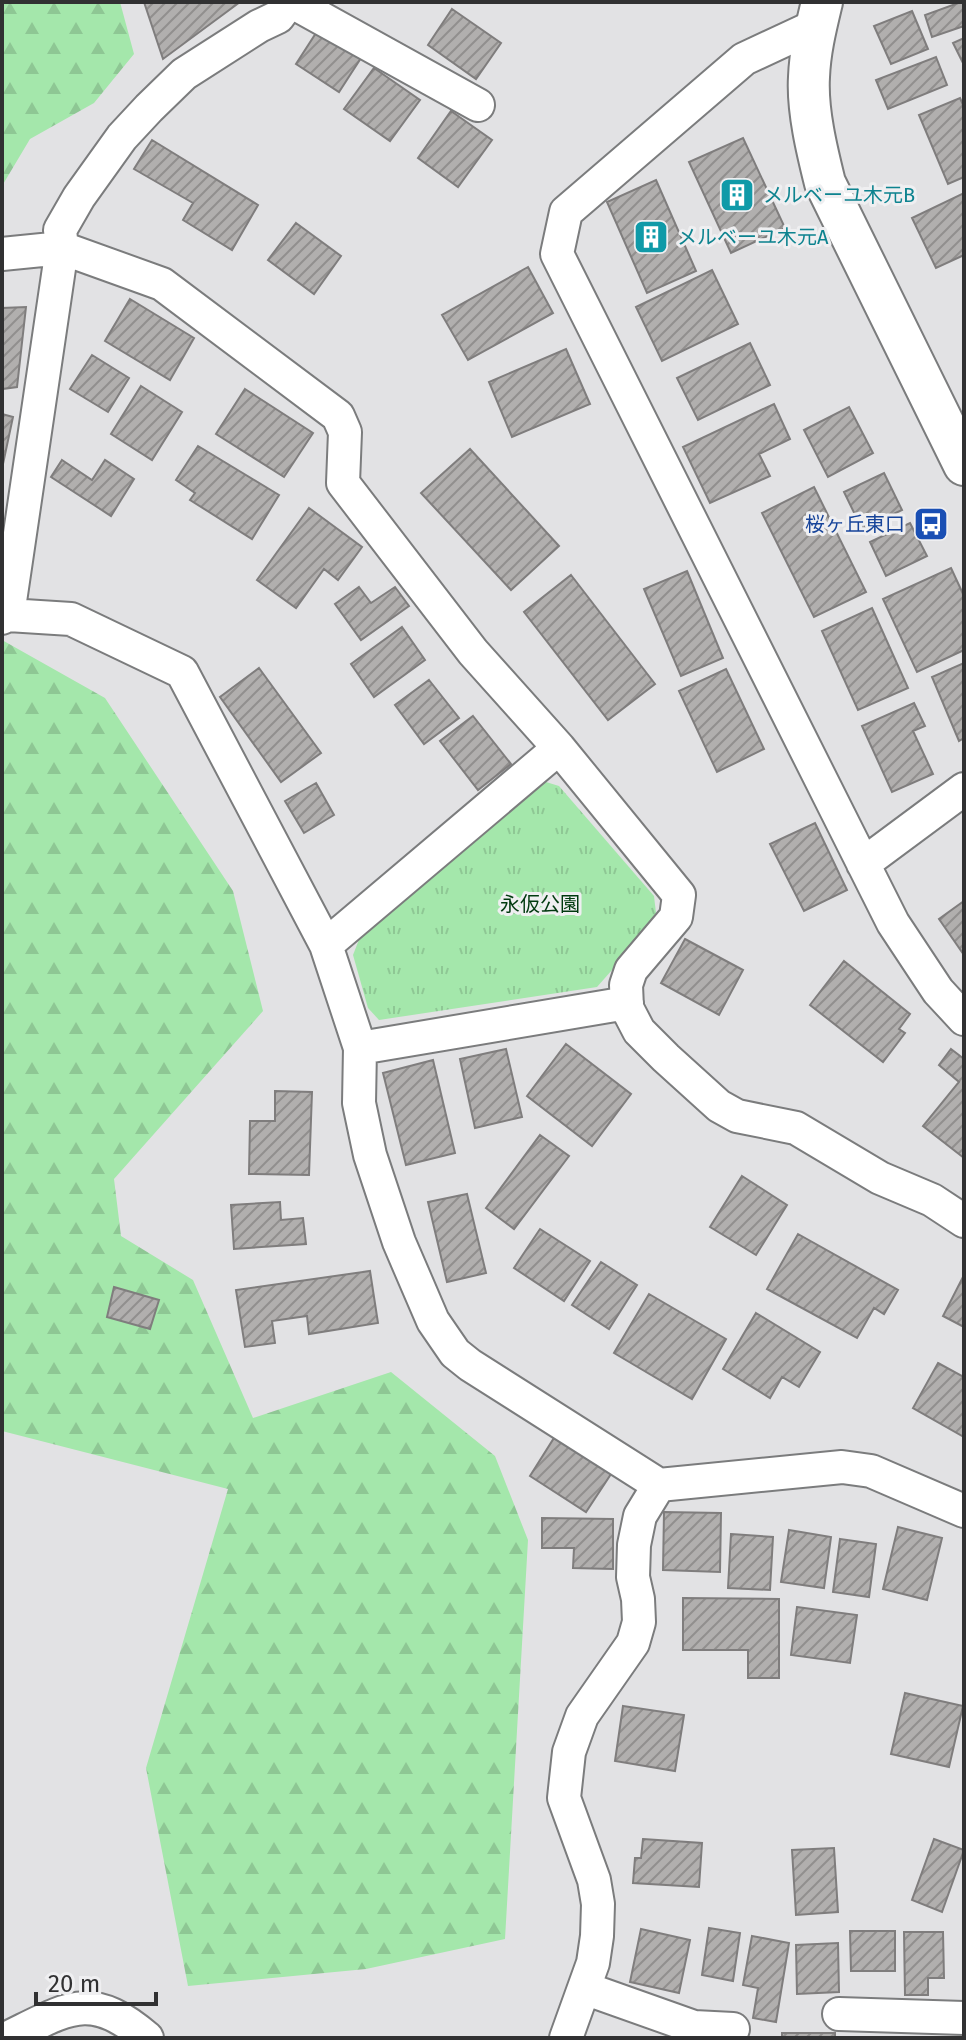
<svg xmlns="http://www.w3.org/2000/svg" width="966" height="2040" viewBox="0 0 966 2040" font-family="'Fira Sans','Noto Sans JP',sans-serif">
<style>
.forest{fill:url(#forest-firs)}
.park{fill:url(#park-tufts)}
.building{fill:url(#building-hatch);stroke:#7f7d7d;stroke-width:2}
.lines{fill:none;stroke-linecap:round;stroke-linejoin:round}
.minor-casing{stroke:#7b7c7d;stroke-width:36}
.tertiary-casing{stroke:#7b7c7d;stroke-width:44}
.minor{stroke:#fff;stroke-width:32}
.tertiary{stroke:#fff;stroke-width:40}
.labels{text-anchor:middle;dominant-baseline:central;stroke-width:6;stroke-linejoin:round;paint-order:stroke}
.culture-label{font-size:20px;fill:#0d838f;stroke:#efeff1;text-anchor:start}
.transit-label{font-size:20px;fill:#164399;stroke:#efeff1;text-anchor:end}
.park-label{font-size:20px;fill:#003a0f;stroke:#efeff1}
</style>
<defs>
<pattern id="forest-firs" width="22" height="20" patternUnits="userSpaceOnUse" patternTransform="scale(2)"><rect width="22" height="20" fill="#a4e7ab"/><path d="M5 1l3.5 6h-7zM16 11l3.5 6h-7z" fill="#8ec794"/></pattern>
<pattern id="park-tufts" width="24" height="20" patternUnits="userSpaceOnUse" patternTransform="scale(2)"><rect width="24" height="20" fill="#a4e7ab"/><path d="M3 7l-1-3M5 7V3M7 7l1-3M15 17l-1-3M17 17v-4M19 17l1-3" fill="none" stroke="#8ec794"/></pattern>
<pattern id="building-hatch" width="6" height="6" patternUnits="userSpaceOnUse" patternTransform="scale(2)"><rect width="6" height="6" fill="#b1afae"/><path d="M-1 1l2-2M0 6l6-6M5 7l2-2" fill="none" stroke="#918f8e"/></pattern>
</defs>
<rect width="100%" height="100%" fill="#e2e2e4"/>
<path class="forest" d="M2 2H120L134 54 94 103 30 139 2 186Z
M2 640 105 698 233 891 263 1011 114 1179 121 1236 193 1280 253 1418 391 1372 495 1456 528 1540 505 1939 366 1969 188 1986 146 1768 228 1489 2 1431Z"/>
<path class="park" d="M546 782 559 786 654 896 656 913 627 953 597 987 379 1020 368 1008 353 955 360 937Z"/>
<path class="building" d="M144 2H240L163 59Z
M961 2H964V26L932 37 925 15Z
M452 9 501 43 476 79 428 45Z
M912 11 928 49 891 64 874 26Z
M318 30 361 58 339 92 296 64Z
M964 38V65L953 43Z
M936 57 947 85 888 109 876 80Z
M374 68 420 100 390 141 344 109Z
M960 98 964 107V177L948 184 919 115Z
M451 111 492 140 458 187 418 158Z
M743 138 785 228 731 253 689 162Z
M152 140 258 205 232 250 183 220 193 203 134 169Z
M656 180 696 271 647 293 607 202Z
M964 193V255L936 268 912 218Z
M296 223 341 256 314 294 268 260Z
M528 267 553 313 468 360 442 315Z
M712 270 738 324 662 361 636 307Z
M130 299 194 338 170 380 105 341Z
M26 307 17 387 2 389V308Z
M750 343 770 385 698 420 677 378Z
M566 349 590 404 512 437 489 382Z
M92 355 129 378 108 412 70 389Z
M141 386 182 412 152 460 111 434Z
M245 389 313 433 284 477 216 434Z
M774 404 790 439 759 454 770 476 710 503 683 447Z
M849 407 873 453 828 477 804 430Z
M2 414 13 417 3 464H2Z
M198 446 279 495 252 539 190 500 195 493 176 480Z
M470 449 559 546 511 590 421 493Z
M62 460 92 480 105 460 134 479 111 516 51 477Z
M884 473 902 510 862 529 844 492Z
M814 487 866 592 814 617 762 513Z
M309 508 362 547 338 580 324 569 296 608 257 580Z
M910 523 927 556 886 576 870 542Z
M951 568 964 596V650L917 672 883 599Z
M687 571 723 658 681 676 644 589Z
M571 575 655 684 608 720 524 612Z
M359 587 371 603 395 587 409 606 361 640 335 604Z
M872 608 908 688 858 710 822 631Z
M402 627 425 660 374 697 351 664Z
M964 663V738L959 741 932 677Z
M259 668 321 753 281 782 220 697Z
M726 669 764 749 717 772 679 691Z
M429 680 459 718 424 744 395 705Z
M914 703 925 726 913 731 933 774 892 792 862 726Z
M473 716 511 764 478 790 440 741Z
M316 783 334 815 304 833 285 801Z
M815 823 847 890 804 911 770 844Z
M964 901V955L939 919Z
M685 939 743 970 719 1015 661 983Z
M844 961 910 1014 899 1029 905 1033 883 1062 810 1005Z
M566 1044 631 1094 592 1146 527 1096Z
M506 1049 522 1117 475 1128 460 1059Z
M951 1049 964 1059V1158L923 1126 959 1082 939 1065Z
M433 1060 455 1153 406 1165 383 1073Z
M275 1091 312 1092 309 1175 249 1174 250 1121H275Z
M540 1135 569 1156 514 1229 486 1208Z
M742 1176 787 1205 756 1255 710 1227Z
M467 1194 486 1273 447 1282 428 1202Z
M280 1202 281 1220 303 1218 306 1244 234 1249 231 1205Z
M540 1229 590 1261 564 1301 514 1268Z
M798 1234 898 1290 884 1314 874 1308 857 1338 767 1289Z
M601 1262 637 1285 609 1329 572 1305Z
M370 1271 378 1323 309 1334 307 1316 272 1321 275 1343 245 1347 236 1290Z
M964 1275V1327L943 1316Z
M114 1287 159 1300 150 1329 107 1317Z
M649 1294 726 1339 692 1399 614 1353Z
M756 1313 820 1352 799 1387 782 1377 770 1398 723 1369Z
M938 1363 964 1377V1437L913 1408Z
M554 1438 611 1474 586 1512 530 1476Z
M664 1512 721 1513 720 1572 663 1570Z
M542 1518 613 1519V1569L573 1568 574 1548H542Z
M898 1527 942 1538 927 1600 883 1589Z
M789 1530 831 1537 824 1588 781 1582Z
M731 1534 773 1537 770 1590 728 1588Z
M840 1539 876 1544 869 1597 833 1592Z
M683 1598 779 1599V1678H748V1650H683Z
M797 1607 857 1615 850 1663 791 1655Z
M905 1693 963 1706 949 1767 891 1754Z
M623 1706 684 1715 675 1771 615 1761Z
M643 1839 702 1843 699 1887 633 1883 635 1858H641Z
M934 1839 964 1850 942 1912 912 1900Z
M834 1848 838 1912 796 1915 792 1850Z
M709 1928 740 1933 733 1981 702 1975Z
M641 1929 690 1940 679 1993 630 1982Z
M850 1931H895V1971H851Z
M904 1932H943L944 1978H928V1995H905Z
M752 1936 789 1943 776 2022 753 2018 758 1988 743 1985Z
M838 1943 839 1992 797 1994 796 1945Z
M782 2033H835V2038H782Z"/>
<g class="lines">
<g class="minor-casing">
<path id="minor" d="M292 2 478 105
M817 25 744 59 566 212 557 254 893 923 938 991 964 1019
M2 254 62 248 162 284 338 416 345 432 343 483 473 652 559 748 679 895 676 917 631 970 626 985 627 1008 639 1031 666 1058 719 1106 737 1116 796 1128 880 1178 932 1200 964 1221
M8 615 62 248 60 230 79 197 122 137 149 108 184 74 259 26 278 17 289 2
M2 618 8 615 71 619 182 672 326 945 360 1048 359 1103 370 1155 399 1242 433 1321 455 1353 470 1365 659 1485 842 1467 871 1471 964 1511
M863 864 964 789
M326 945 559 748
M360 1048 627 1003
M584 1988 694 2027 733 2029
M839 2014 964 2018
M7 2038C67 2009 90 1989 147 2038
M566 2038 593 1963 597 1936 598 1904 594 1880 564 1798 569 1752 582 1716 633 1643 639 1622 638 1599 633 1577 634 1545 640 1516 659 1485"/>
</g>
<g class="tertiary-casing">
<path id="tertiary" d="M822 2C816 27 810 51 809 77 807 110 817 151 825 183L964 465"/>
</g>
<use href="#minor" class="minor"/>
<use href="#tertiary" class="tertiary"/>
</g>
<defs>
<g id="building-square" transform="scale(1.8)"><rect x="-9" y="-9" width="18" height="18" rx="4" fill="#0f9aa8" stroke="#efeff1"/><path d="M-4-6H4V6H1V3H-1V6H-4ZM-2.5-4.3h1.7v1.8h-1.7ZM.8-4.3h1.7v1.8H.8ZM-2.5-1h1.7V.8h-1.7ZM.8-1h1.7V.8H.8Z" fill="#fff"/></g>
<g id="bus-square" transform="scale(1.8)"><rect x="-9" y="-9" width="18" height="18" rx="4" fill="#1a4fb4" stroke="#efeff1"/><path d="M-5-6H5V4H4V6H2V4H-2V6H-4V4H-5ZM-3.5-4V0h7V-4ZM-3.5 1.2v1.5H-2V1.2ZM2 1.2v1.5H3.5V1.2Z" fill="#fff"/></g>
</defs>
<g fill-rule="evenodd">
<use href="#building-square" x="737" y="195"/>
<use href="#building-square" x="651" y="237"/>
<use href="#bus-square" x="931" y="524"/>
</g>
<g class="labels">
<g class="culture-label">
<text x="763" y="195">メルベーユ木元B</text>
<text x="677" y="237">メルベーユ木元A</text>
</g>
<g class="transit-label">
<text x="905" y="524">桜ヶ丘東口</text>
</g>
<g class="park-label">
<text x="540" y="904">永仮公園</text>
</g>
</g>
<rect width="966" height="2040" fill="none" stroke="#313132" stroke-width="8"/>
<path d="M36 1992v12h120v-12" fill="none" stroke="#313132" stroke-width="4"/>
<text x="48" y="1992" font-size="24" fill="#313132" stroke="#efeff1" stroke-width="6" paint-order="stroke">20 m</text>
</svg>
